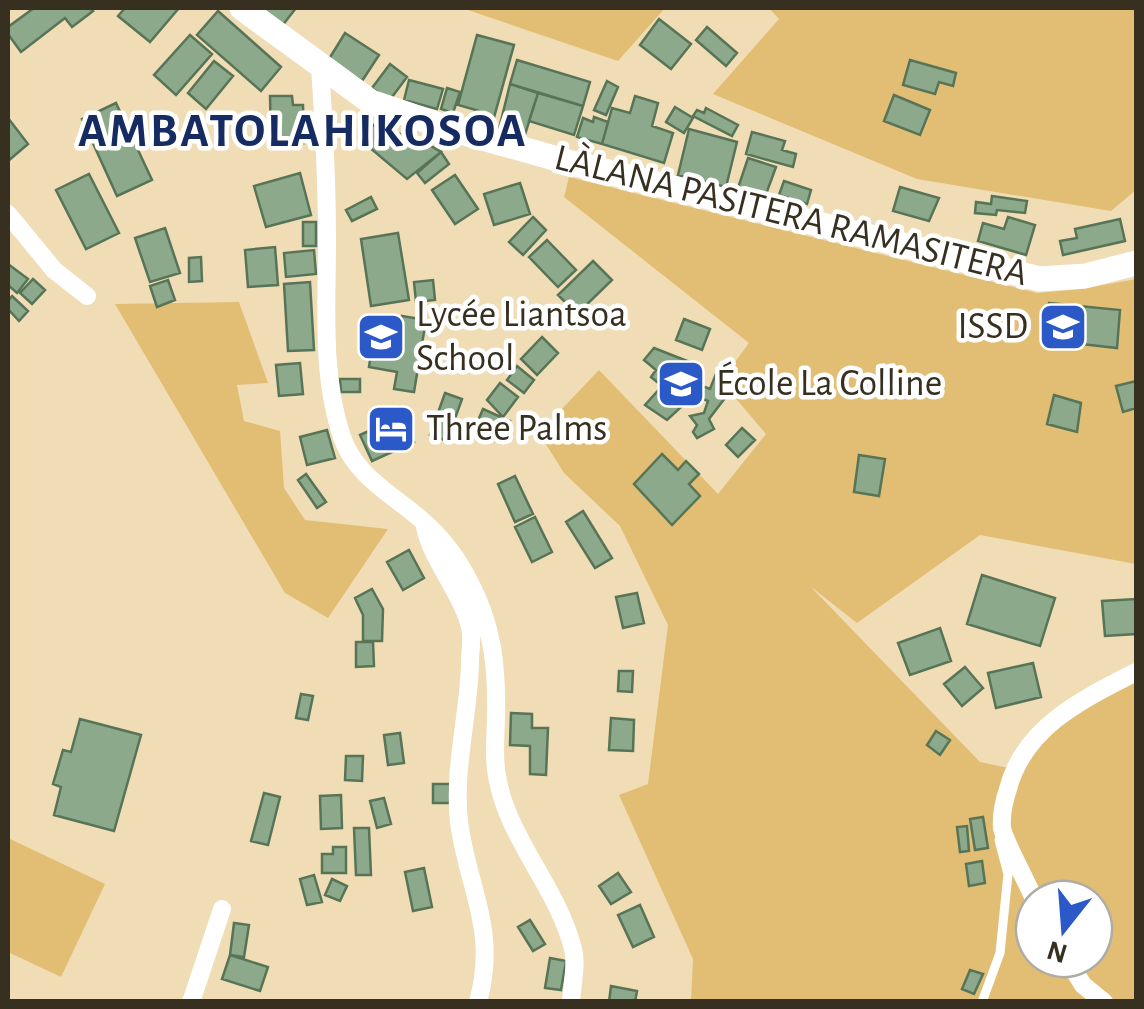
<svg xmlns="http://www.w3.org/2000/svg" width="1144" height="1009" viewBox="0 0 1144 1009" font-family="'Alegreya Sans',sans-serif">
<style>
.green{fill:#e2be74;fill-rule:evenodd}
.building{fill:#8caa8b;stroke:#587457;stroke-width:2.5}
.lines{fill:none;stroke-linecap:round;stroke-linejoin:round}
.lane{stroke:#fff;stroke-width:9}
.street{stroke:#fff;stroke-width:18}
.secondary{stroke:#fff;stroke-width:25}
.labels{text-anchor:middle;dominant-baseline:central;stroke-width:9;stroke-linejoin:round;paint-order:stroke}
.street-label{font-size:38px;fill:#372f20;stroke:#fff}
.poi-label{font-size:38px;fill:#372f20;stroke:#fff;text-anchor:start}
.district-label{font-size:48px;font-weight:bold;letter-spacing:2.5px;fill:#152b61;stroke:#fff}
</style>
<rect width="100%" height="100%" fill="#f0dcb5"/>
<path class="green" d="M462 8H665L618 61Z
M769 8H1136V190L1111 211 917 179 713 94 779 19Z
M569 177 1037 293 1082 289 1136 279V564L980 535 857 623 810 586 980 762 1013 769 1034 738 1136 672V1001H691L693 959 619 795 648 784 668 625 620 526 564 473 539 433 599 370 718 494 766 434 721 381 749 343 564 197ZM1034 899H1094V959H1034Z
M239 302 268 383 237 385 244 421 280 431 284 488 305 520 388 529 328 618 285 593 115 304Z
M8 838 105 884 61 977 8 952Z"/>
<path class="building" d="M34 8H90L93 11 72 27 65 18 21 52 8 34V27Z
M125 8H179L150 42 118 16Z
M260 8H296L282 26Z
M218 11 281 67 261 91 197 35Z
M659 19 691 44 671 69 640 45Z
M707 27 737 53 726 66 696 40Z
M345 33 379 55 362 81 329 59Z
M190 35 212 54 176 95 154 75Z
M477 35 514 45 490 132 478 129 483 112 458 105Z
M517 60 590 82 583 106 510 84Z
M910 60 956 73 953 86 939 82 935 94 903 85Z
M214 61 233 76 206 109 188 93Z
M390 64 407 77 389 101 372 88Z
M409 80 443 89 437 109 404 100Z
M607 81 618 87 606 115 594 110Z
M510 84 538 93 523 141 498 133Z
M447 88 460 92 453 113 441 109Z
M538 93 583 106 574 135 529 121Z
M894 95 930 110 920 135 884 121Z
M270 96H292L293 105H303L304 143H271Z
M635 96 658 103 652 126 673 133 664 163 602 144 612 108 630 113Z
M116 103 152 180 117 196 82 119Z
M675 107 693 118 684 133 666 122Z
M706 108 738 125 732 136 693 116 697 110 704 113Z
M594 117 608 122 602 144 577 137 583 118 593 122Z
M8 118 28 144 8 161Z
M373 125 424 142 441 152 407 179 363 142Z
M689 129 737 142 726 187 678 175Z
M752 132 785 141 782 150 796 154 793 167 746 154Z
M441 152 449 164 425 183 417 173Z
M748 158 776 167 765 197 738 188Z
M300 173 311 215 266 227 254 186Z
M89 174 119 233 86 249 56 190Z
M455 175 478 209 455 224 432 190Z
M784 181 811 190 807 204 779 195Z
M520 183 530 214 494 225 484 194Z
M900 187 939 198 929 221 893 211Z
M992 196 1027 201 1025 213 997 210 996 215 975 213 976 202 991 204Z
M371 197 377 209 352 221 346 210Z
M533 217 546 230 523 255 509 242Z
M1008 217 1035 225 1026 255 978 241 983 223 1004 229Z
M1120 219 1125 241 1063 255 1060 241 1077 238 1075 229Z
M303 222H316V246H303Z
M165 228 180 273 150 282 135 238Z
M398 233 409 300 371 306 361 239Z
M547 240 576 270 558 287 529 257Z
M275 247 278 285 248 287 245 250Z
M314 250 316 274 286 277 284 253Z
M201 257 202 281 189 282V258Z
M593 261 612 280 577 314 558 295Z
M8 264 28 279 17 293 8 285Z
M33 279 45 290 32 304 20 293Z
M168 280 175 300 157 307 150 286Z
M433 280 435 300 416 302 414 282Z
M310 282 314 350 288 351 284 284Z
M12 296 28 311 19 321 8 309V301Z
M1049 303 1120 310 1117 348 1045 340Z
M402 316 426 320 414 392 394 389 397 372 369 367 375 325 400 329Z
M684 319 710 329 702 350 676 340Z
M542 337 558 353 537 375 521 359Z
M654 348 700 366 694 383 710 389 716 374 727 373 728 394 709 419 714 429 697 438 693 432 697 425 690 416 704 413 708 401 694 395 667 420 645 405 662 386 651 377 656 370 644 360Z
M300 363 303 394 279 396 276 365Z
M517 366 534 380 524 393 507 380Z
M340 379H360V392H341Z
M1136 381V408L1123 412 1116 386Z
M500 383 518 397 503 417 487 400Z
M445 393 462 399 447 441 430 435Z
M1054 395 1081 403 1077 432 1047 424Z
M399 407 414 442 372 461 360 435 387 423 383 414Z
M483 409 510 421 500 443 473 432Z
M742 428 755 440 738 457 726 445Z
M327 430 335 458 307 465 300 437Z
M662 454 678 470 686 461 699 474 689 484 700 496 672 525 634 484Z
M859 455 885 459 879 496 854 492Z
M306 474 326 502 317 508 298 480Z
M515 476 533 514 515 522 498 484Z
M583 511 612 558 595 568 566 522Z
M535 517 552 552 532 562 515 527Z
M409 550 424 578 403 590 387 562Z
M982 575 1055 598 1040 646 967 624Z
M372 589 383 609 382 641H363V615L355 598Z
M637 593 644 623 623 628 616 597Z
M1136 599V634L1105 636 1102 601Z
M940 628 951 661 910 675 898 643Z
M356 642H373L374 666 356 667Z
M1033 663 1041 697 996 708 988 673Z
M965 667 983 688 962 706 944 684Z
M619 671H633L632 692 618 691Z
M301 694 313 696 308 720 296 718Z
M511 713 532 714V728H548L546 775 530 774V746L510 745Z
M611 718 634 720 633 751 609 750Z
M80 719 141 735 114 831 54 815 61 787 53 784 63 750 71 752Z
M936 731 950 740 940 755 927 745Z
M400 733 404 763 388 765 384 735Z
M346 756H363L362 781 345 780Z
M433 784H450V803H433Z
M264 793 280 797 268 845 251 841Z
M341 795 342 828 321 829 320 796Z
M384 798 391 824 377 828 370 801Z
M983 817 988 848 975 850 970 819Z
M967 826 969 851 960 852 957 827Z
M354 828H369L371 875H356Z
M333 847H346V873H322V854H333Z
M982 861 985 883 969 886 966 864Z
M424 868 432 907 413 911 405 872Z
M618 873 631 892 611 904 599 886Z
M314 875 322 902 307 905 300 879Z
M332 879 347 886 340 901 325 895Z
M640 905 654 937 633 947 618 915Z
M530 920 545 944 533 951 518 927Z
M234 923 249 925 244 957 230 955Z
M230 955 268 967 260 991 222 979Z
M550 958 566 961 561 990 545 988Z
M970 970 983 974 974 994 962 989Z
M611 986 637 991 635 1002H609Z"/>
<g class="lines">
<path class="lane" d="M982 1002 1000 953 1008 874 999 840"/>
<path class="street" d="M320 67C324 125 327 183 327 241 327 305 321 375 342 437 356 478 396 496 425 523 443 539 459 561 470 583 493 626 497 668 496 715 496 735 493 756 497 776 507 838 558 888 573 949 577 964 572 985 571 1002
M8 214 54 270 87 296
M425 527C433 564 464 594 471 632 472 641 470 653 470 662 469 715 453 769 459 822 468 890 498 929 478 1002
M1034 899C1028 884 1004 840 1002 828 1001 815 1004 801 1008 789 1024 727 1083 699 1136 672
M1067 959 1083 985 1104 1002
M191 1002 222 909"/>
<path class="secondary" d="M242 8 371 102 454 130 572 163 1040 279 1085 276 1136 263"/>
</g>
<defs>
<g id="university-square" transform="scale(2.5)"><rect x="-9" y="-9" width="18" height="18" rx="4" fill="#2c59c8" stroke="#fff"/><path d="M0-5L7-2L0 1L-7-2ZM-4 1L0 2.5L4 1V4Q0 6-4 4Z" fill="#fff"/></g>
<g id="school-square" transform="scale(2.5)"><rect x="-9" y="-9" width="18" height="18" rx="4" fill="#2c59c8" stroke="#fff"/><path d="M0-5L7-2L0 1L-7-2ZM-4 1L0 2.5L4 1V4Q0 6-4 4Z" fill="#fff"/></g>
<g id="hotel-square" transform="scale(2.5)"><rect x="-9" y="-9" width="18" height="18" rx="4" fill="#2c59c8" stroke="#fff"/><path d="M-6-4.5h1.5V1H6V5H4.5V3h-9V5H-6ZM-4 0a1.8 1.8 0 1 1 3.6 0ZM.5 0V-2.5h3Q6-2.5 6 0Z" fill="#fff"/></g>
</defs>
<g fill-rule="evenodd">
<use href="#university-square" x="1063" y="327"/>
<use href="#school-square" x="381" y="337"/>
<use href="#school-square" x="681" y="384"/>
<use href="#hotel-square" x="391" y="429"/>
</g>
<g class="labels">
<g class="street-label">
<text transform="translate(791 216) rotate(14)">LÀLANA PASITERA RAMASITERA</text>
</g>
<g class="poi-label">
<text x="416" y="315">Lycée Liantsoa<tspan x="416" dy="44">School</tspan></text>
<text x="1028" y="327" text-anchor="end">ISSD</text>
<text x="716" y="384">École La Colline</text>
<text x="426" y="429">Three Palms</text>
</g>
<g class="district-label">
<text x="303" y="132">AMBATOLAHIKOSOA</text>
</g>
</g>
<rect width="1144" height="1009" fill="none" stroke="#372f20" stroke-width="20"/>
<g transform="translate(1064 929) rotate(197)"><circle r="48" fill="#ffffff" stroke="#afaca6" stroke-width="2.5"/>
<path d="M0-8L18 38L0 25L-18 38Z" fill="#2c59c8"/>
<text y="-15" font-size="28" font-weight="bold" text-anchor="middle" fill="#372f20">N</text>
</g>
</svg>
